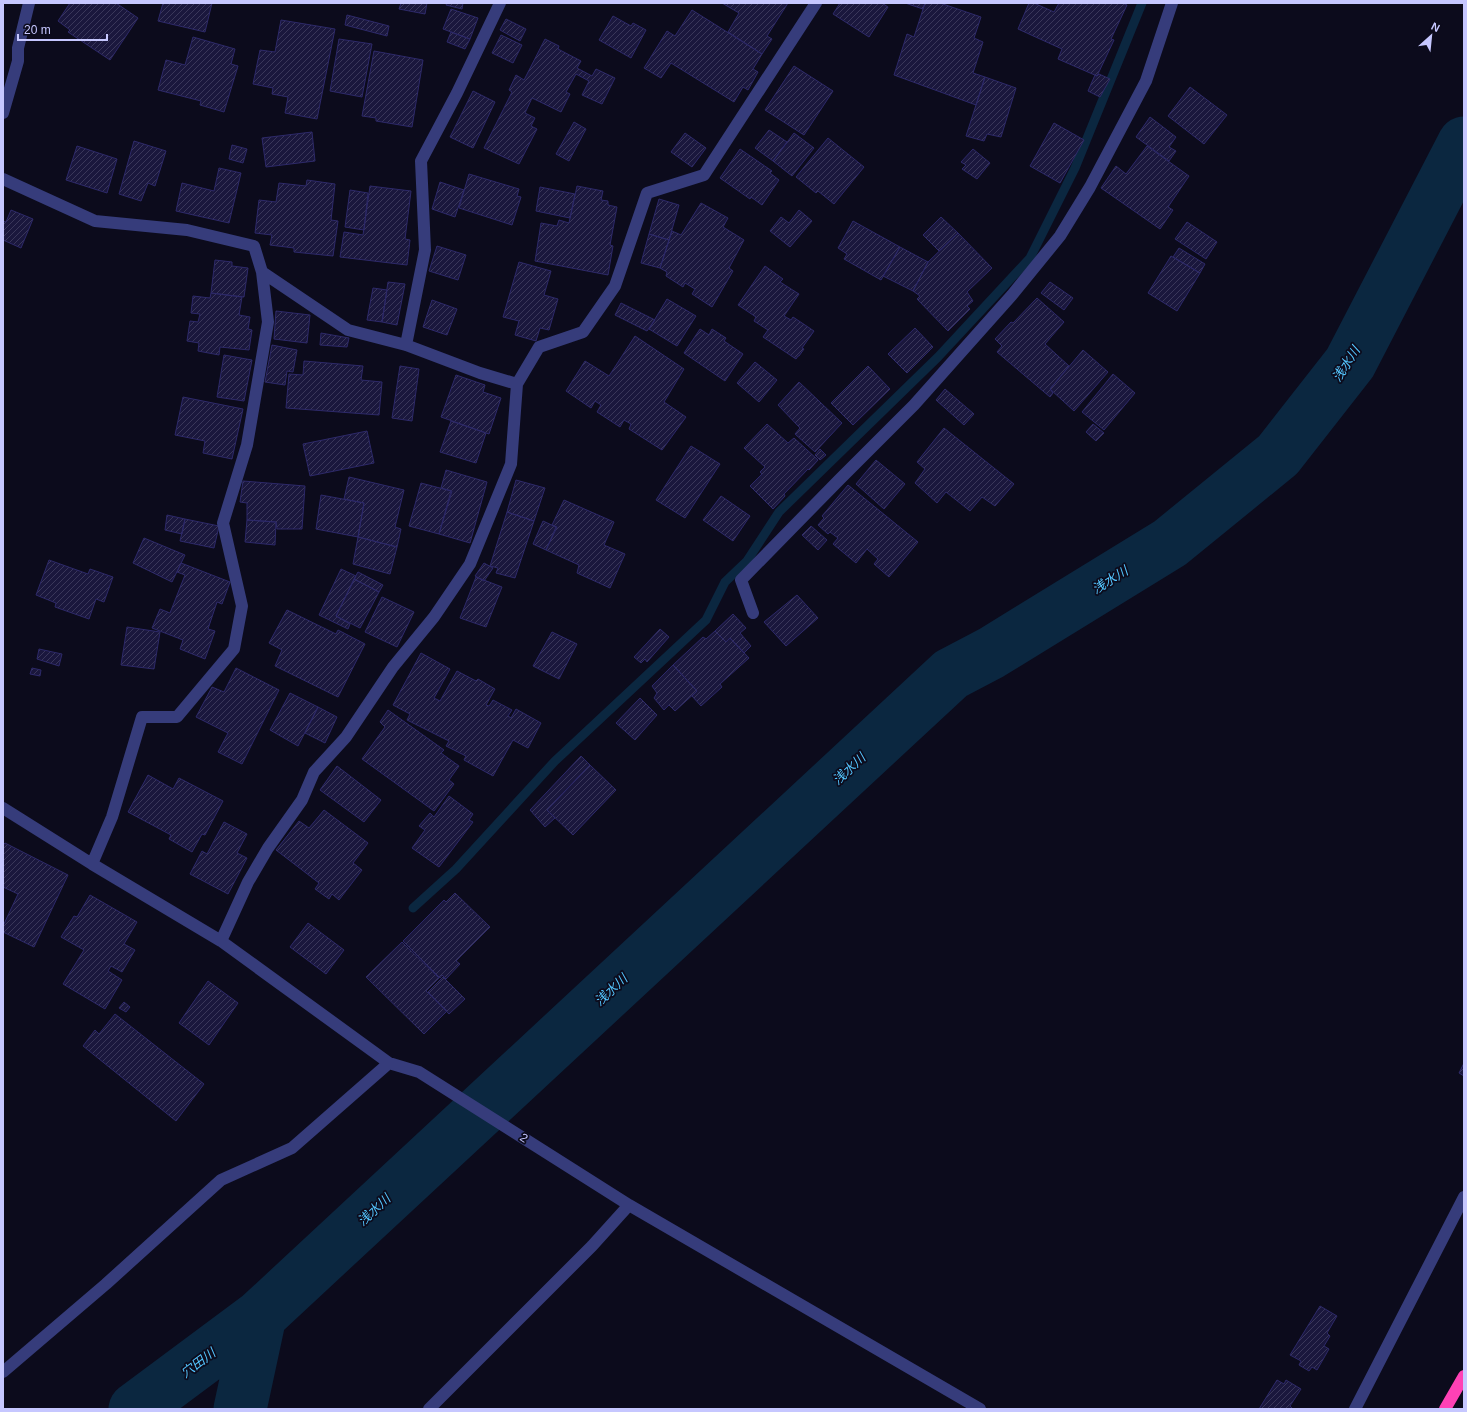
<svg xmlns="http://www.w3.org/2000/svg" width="1467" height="1412" viewBox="0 0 1467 1412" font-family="Arial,'Noto Sans JP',sans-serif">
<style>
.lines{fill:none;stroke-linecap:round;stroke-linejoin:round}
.stream{stroke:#0b2740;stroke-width:9}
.river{stroke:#0b2740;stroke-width:53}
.building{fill:url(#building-hatch);stroke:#2d2969}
.minor{stroke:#363c7b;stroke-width:12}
.highway{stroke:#ff41b5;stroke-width:12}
.labels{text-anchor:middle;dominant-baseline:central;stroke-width:3.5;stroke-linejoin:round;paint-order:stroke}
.street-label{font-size:12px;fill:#c6c7ff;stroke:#0c0b1c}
.water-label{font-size:13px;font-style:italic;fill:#54c6ff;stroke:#0c0b1c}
</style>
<defs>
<pattern id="building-hatch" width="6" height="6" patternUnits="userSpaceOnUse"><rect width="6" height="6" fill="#1a173d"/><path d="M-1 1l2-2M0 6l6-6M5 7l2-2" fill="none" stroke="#3a375a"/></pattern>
</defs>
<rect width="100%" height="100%" fill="#0c0b1c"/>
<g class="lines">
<path class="stream" d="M413 908 456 869 555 761 706 620 725 582 747 561 779 512 938 357 1030 258 1075 168 1142 3"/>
<path class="river" d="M135 1409 260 1316 951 674 991 653 1170 543 1278 455 1350 363 1464 143
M240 1409 260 1316"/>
</g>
<path class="building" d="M70 3H116L138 18 110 60 68 32 70 30 58 21Z
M163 3H212L205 32 158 21Z
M401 3H427L425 14 399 9Z
M447 3H463L462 9 446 5Z
M722 3H788L767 36 772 39 762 54 728 32 739 13Z
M840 3H882L888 7 869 37 833 14Z
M905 3H925L923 9Z
M925 3H940L981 17 974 38 983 42 973 73 985 77 976 105 894 75 907 34 914 37Z
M1029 3H1034L1054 12 1059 3H1122L1127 5 1111 39 1114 40 1097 76 1058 59 1062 49 1018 29Z
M451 9 478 18 470 39 443 29Z
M692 10 762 54 753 69 758 72 748 90 743 87 734 102 671 63 661 78 644 68 667 31 675 36Z
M347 15 389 26 387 36 345 25Z
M613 16 631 26 633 23 646 30 631 58 599 40Z
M506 19 526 29 520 41 500 30Z
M281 20 335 29 317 119 285 113 288 97 272 94 273 88 253 84 260 50 275 52Z
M451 32 470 39 465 49 447 42Z
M501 35 522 45 513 63 492 53Z
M193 37 235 49 231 64 238 66 224 112 200 105 201 101 158 90 166 60 185 65Z
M339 39 372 44 362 97 330 91Z
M545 39 559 46 558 49 581 61 577 68 592 76 596 69 615 78 602 104 582 95 589 81 576 74 566 92 570 94 561 112 532 98 525 113 535 118 531 126 537 129 519 164 484 148 512 92 509 90 516 75 524 80Z
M374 51 423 60 412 127 376 121V118L362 116Z
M794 66 833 91 804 135 765 110Z
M1099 74 1110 79 1100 97 1088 91 1095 75 1097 76Z
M985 77 1016 88 1001 137 987 134 984 141 966 136Z
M1190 87 1227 115 1204 144 1168 116Z
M473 91 495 102 473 148 450 137Z
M1150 117 1176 137 1169 147 1176 151 1169 161 1136 137Z
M574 122 586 129 569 161 556 154Z
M1054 123 1084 140 1060 183 1030 166Z
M769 130 787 142 773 161 755 148Z
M312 132 315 161 266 167 262 138Z
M685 133 706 148 692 167 671 152Z
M794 133 814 148 792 176 773 161Z
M828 138 864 167 834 204 818 191 816 193 796 177Z
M134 141 166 151 155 186 148 183 141 201 119 194Z
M232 145 247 149 243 163 229 159Z
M77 146 117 159 107 193 66 180Z
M1147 146 1189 176 1168 207 1173 210 1160 229 1101 188 1116 166 1126 174Z
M740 149 772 171 770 173 779 180 762 205 751 197 750 199 720 178Z
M973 149 990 163 977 179 962 169 966 165 961 162Z
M219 168 241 173 229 223 176 211 182 183 214 191Z
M469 174 519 189 517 196 521 197 512 225 459 208Z
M307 180 335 184 331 220 338 221 333 256 294 252V248L270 245 272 235 255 233 259 200 276 202 279 183 306 186Z
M440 182 464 190 455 217 432 209Z
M370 186 411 191 405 239 410 240 407 265 340 257 344 232 363 235Z
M577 186 603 191 601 200 608 201V205L617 207 610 245 613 246 608 275 535 261 541 223 557 226 559 220 569 223Z
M540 187 575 194 570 218 536 211Z
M350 190 368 193 364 230 345 227Z
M659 199 679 205 669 240 649 234Z
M701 203 728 218 723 227 744 240 729 268 733 271 712 307 692 294 695 289 685 283 683 287 666 276 667 272 660 268 672 231 681 235Z
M11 210 33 219 21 248 3 240V221L6 222Z
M799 210 812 221 790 247 770 231 781 217 789 223Z
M941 217 958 233 939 251 923 235Z
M853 221 900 247 881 280 844 259 847 254 838 248Z
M1187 222 1217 242 1206 259 1175 239Z
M958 233 992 268 967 292 973 301 967 306 970 309 948 331 917 299 920 296 913 291 928 262Z
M649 234 669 240 660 268 641 263Z
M437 246 466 255 458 280 429 271Z
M900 247 928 262 913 291 883 276Z
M1179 248 1205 264 1200 273 1173 257Z
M1171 256 1200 273 1177 311 1148 293Z
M215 260 232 262V266L248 268 244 297 211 293Z
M519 262 551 271 544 295 558 299 549 330 540 328 536 341 515 335 519 321 503 317Z
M765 266 783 279 780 282 799 294 784 316 791 320 793 317 814 331 802 348 804 349 799 356H798L796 359 763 337 768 330 754 321 756 317 738 305Z
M388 282 405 284 397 325 382 322Z
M1050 282 1073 298 1064 310 1041 293Z
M373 288 387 290 382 322 367 320Z
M211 293 242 297 239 315 250 317 248 329 252 330 249 350 220 347 219 355 198 351 199 343 187 341 190 321 198 322 200 314 191 313 193 296 210 298Z
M1037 298 1064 322 1045 344 1069 366 1050 389 1053 393 1050 397 997 352 1002 346 995 339 1011 322 1013 323Z
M667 299 696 316 677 346 649 329Z
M432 300 457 309 447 335 423 327Z
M621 303 655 320 647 331 615 315Z
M276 311 310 315 307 343 274 339Z
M915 328 933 347 907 373 888 354Z
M700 329 709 335 712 329 726 338 724 341 743 354 725 381 684 353Z
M321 333 349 338 347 347 320 345Z
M635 336 684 369 664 402 686 417 662 450 629 429 631 424 624 420 620 427 597 412 601 405 595 401 591 408 566 391 585 361 609 376Z
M272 345 297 350 293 372 287 371 285 385 265 382Z
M1083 350 1108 372 1074 411 1050 389Z
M224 355 252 360 244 401 217 397Z
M304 361 363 366 361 380 382 382 379 415 286 408 289 374 303 375Z
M755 362 777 380 759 402 737 383Z
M400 366 419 369 412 421 392 418Z
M868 366 890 389 853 425 831 403Z
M1113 374 1135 393 1104 430 1082 412Z
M456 375 485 385 483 392 501 398 489 434 441 417Z
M799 382 842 423 815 452 795 434 800 428 778 405Z
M945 389 974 414 964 425 936 400Z
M183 397 243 409 232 459 203 453 205 441 175 435Z
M451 421 486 433 476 463 440 452Z
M767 424 788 443 794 438 818 460 809 470 808 469 784 494 785 496 773 509 750 486 762 474 760 472 765 467 744 448Z
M1093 424 1104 433 1096 441 1086 432Z
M944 428 1014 484 995 506 982 497 970 511 946 492 937 503 915 483 925 469 917 462Z
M367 431 374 463 310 476 303 444Z
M691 446 720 464 685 518 656 500Z
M820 449 826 455 820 460 815 455Z
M876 460 905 484 884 509 856 484Z
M446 470 487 482 470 543 439 534 452 491 441 488Z
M349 477 404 490 395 527 401 529 397 547 358 537 364 503 344 499Z
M516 480 545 488 534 521 507 512Z
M243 481 305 486 302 529H277L276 522 247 520V503L240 502Z
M421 483 451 491 439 534 409 526Z
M848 485 918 542 889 577 874 564 878 559 867 549 856 563 833 544 838 538 830 532 828 534 818 525 824 518 822 516Z
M321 495 364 503 358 537 316 529Z
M721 496 750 516 733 541 703 520Z
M564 500 614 522 604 545 625 554 610 588 577 573 579 565 546 550 557 527 552 525Z
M507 512 534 521 515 578 496 573 498 568 490 566Z
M167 515 185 519 182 534 165 530Z
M185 519 219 526 214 548 180 541Z
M247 520 276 522 275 545 245 542Z
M543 521 556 527 546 550 533 544Z
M811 526 827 540 818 550 802 535Z
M358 537 397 547 390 574 353 564Z
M144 538 185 555 172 582 133 563Z
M49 560 88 574 90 569 113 577 104 602 96 599 89 619 55 607 56 603 36 595Z
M181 563 230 582 222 604 217 602 208 629 215 631 205 659 180 649 183 640 152 628 160 609 170 613 185 575 177 572Z
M484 563 493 568 484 581 475 576Z
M341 569 356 576 336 616 350 624 348 629 319 615Z
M358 572 383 585 379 592 354 579Z
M476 577 502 587 486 627 460 618Z
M354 579 379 592 360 628 336 616Z
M797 595 818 618 786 646 764 622Z
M382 597 414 612 397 647 365 632Z
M287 610 336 634 338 630 365 644 338 697 275 666 282 650 269 643Z
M733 614 746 628 740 633 751 646 744 653 730 638 726 642 715 631Z
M127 627 160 632 154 669 121 665Z
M660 629 669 637 647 662 645 659 641 663 634 657Z
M715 631 726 642 730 638 749 658 720 684 722 687 701 706 692 696 697 691 673 665 703 637 706 639Z
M552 632 577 644 559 679 533 666Z
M39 649 62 654 59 666 37 659Z
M421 653 450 669 434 698 440 701 457 671 476 681 478 679 495 689 486 705 489 706 493 700 512 710 508 716 511 718 516 709 541 723 528 748 513 740 493 776 464 760 466 756 446 746 449 741 407 720 410 714 393 705Z
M673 665 697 691 675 711 669 705 664 710 654 698 657 693 652 686Z
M32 668 41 670 40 676 30 674Z
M236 668 279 690 242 764 218 752 228 733 196 717 212 687 224 692Z
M290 693 318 707 298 746 270 730Z
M640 698 657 715 635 740 616 723Z
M318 707 337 717 325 743 305 733Z
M388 710 444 750 441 753 459 766 449 780 454 784 434 811 362 759 385 727 380 722Z
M581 756 590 765 547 810 555 818 545 827 530 810Z
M590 765 616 790 573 835 547 810Z
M337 766 381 800 364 822 320 790Z
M148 775 173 789 179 778 223 801 205 835 202 834 192 852 169 839 171 835 128 812Z
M449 796 473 814 469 820 473 822 439 867 412 848 425 830 419 826 430 813 434 817Z
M324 810 368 843 353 863 362 870 339 900 332 894 329 899 315 889 319 883 276 850 299 821 309 828Z
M224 822 247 834 237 853 247 858 228 894 190 874 202 851 207 854Z
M5 843 68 875 34 947 3 932V926L18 894 3 887V845Z
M455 893 490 927 456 961 460 964 446 979 442 975 440 978 403 941 444 900 446 902Z
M90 895 137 922 124 944 135 950 122 972 111 966 108 971 122 980 105 1009 63 984 84 950 61 937 74 916 77 917Z
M308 923 344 950 326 974 290 947Z
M402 942 439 978 426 991 447 1011 424 1034 366 977Z
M443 977 465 999 449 1014 428 992Z
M208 981 238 1003 209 1045 179 1023Z
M124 1002 130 1007 126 1012 119 1008Z
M115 1014 204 1084 176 1121 83 1046 95 1030 99 1034Z
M1464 1063V1076L1459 1073Z
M1320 1306 1337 1316 1327 1333 1330 1336 1324 1346 1329 1349 1317 1370 1312 1367 1309 1371 1299 1365 1301 1361 1290 1355Z
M1277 1380 1284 1384 1286 1380 1301 1389 1290 1406 1293 1409H1259Z"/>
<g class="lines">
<path class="minor" d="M3 113 18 61V48L29 3
M3 179 95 221 187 230 254 246 262 272 268 322 247 445 223 523 242 606 234 649 177 717H142L112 817 92 864
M262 272 348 330 406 345 480 373 517 384
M406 345 425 250 421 161 457 93 500 3
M753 613 741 580 839 480 914 405 1012 295 1060 236 1090 187 1146 81 1172 3
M3 808 92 864 221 941 389 1063 419 1072 629 1205 980 1409
M221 941 248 882 268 848 302 800 314 772 346 737 393 667 434 617 470 564 511 464 517 384 539 347 583 332 615 286 647 193 704 175 816 3
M3 1372 106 1284 221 1180 292 1148 389 1063
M429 1409 592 1246 629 1205
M1355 1409 1464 1197"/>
<path class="highway" d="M1445 1409 1464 1376"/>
</g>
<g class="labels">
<g class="street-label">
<text transform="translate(524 1138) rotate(32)">2</text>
</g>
<g class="water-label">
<text transform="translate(1346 364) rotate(-57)">浅水川</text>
<text transform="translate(1110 580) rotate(-32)">浅水川</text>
<text transform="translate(849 769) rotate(-43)">浅水川</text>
<text transform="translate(611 990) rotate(-43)">浅水川</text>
<text transform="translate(374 1210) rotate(-43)">浅水川</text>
<text transform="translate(198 1363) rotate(-37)">穴田川</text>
</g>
</g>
<rect width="1467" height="1412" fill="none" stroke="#c6c7ff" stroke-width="8"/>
<g transform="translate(1431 36) rotate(27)" stroke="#0c0b1c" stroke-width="3" paint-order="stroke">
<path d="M0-3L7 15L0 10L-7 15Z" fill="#c6c7ff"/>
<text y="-6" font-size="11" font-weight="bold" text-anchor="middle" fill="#c6c7ff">N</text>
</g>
<path d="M18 34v6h89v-6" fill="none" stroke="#c6c7ff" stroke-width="2"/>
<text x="24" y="34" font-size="12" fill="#c6c7ff" stroke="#0c0b1c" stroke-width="3" paint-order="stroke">20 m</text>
</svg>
